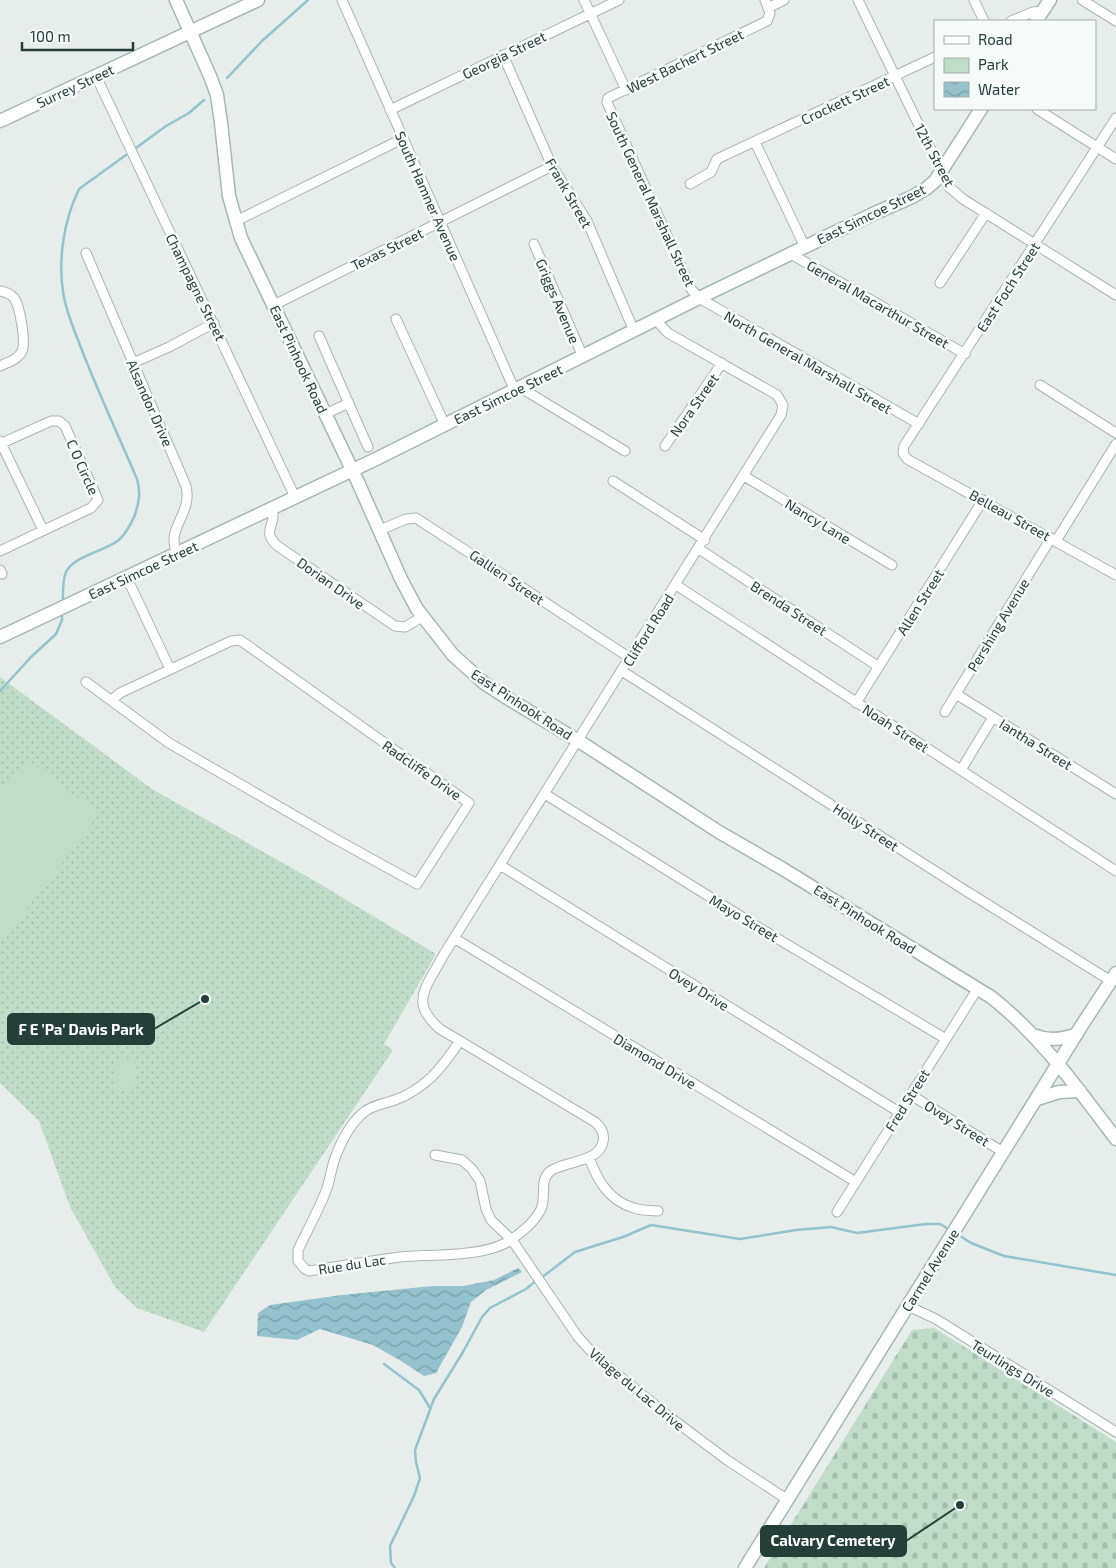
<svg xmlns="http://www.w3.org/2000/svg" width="1116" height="1568" viewBox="0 0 1116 1568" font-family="'Exo 2',sans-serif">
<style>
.green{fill:url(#green-dots)}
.cemetery{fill:url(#cemetery-stones)}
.pitch{fill:#c1dcc9}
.water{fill:url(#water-waves)}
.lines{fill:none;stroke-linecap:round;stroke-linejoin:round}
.stream{stroke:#94c3cd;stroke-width:2.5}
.street-casing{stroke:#a9b5b1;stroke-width:11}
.secondary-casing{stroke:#a5b8b2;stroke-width:15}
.street{stroke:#fff;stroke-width:9}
.secondary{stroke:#fff;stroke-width:12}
.labels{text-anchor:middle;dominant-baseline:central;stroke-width:5;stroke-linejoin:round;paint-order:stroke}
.street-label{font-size:14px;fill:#263e38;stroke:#f6faf8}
.leader{fill:none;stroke:#263e38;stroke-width:2}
.callout-dot{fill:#263e38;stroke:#f6faf8;stroke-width:2}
.callout{fill:#263e38;stroke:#263e38;stroke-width:2}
.callout-label{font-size:15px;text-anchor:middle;font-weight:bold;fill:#fff}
</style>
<defs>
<pattern id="green-dots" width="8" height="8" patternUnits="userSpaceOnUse" patternTransform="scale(1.25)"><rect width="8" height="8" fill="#c1dcc9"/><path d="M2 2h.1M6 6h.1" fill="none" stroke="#a6bead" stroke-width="1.8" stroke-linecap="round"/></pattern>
<pattern id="cemetery-stones" width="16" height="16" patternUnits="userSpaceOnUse" patternTransform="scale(1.25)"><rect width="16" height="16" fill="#c1dcc9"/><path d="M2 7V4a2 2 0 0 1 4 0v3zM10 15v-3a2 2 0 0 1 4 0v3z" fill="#a6bead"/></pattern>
<pattern id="water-waves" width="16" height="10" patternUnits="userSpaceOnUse" patternTransform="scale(1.25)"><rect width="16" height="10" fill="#94c3cd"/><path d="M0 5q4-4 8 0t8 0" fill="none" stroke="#79a0a7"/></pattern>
</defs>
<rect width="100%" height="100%" fill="#e6edea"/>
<path class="green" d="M0 677 152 789 320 884 436 954 384 1044 393 1050 204 1332 137 1308 115 1287 70 1207 39 1121 0 1083Z"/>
<path class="cemetery" d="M934 1328 1116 1442V1568H764L912 1330Z"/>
<path class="pitch" d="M32 763 99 814 0 944V793L21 765Z
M116 1059 136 1061 132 1092 112 1090Z"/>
<path class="water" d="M518 1268 522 1272 486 1290 471 1302 462 1327 436 1373 424 1376 401 1361 373 1345 320 1329 297 1340 257 1336 258 1313 270 1305 342 1295 433 1286H463L494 1280Z"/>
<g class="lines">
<path class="stream" d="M227 78 262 41 308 0
M136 148 166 126 189 113 204 100
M63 603C63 593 62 582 66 572 74 556 105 551 119 540 126 533 130 526 134 517 139 504 141 493 137 479 119 437 100 396 83 353 76 334 66 313 63 292 58 258 64 220 79 189L126 155
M0 691 31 657 56 634 62 620V611
M957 1234 971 1243 1004 1256 1116 1275
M541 1278 575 1252 623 1237 651 1225 740 1239 796 1230 831 1227 857 1233 926 1224H940L950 1230
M384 1364 419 1390 430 1408
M395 1568 391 1563 390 1546 414 1496 420 1478 416 1462 415 1450 434 1399 463 1352 482 1317 490 1308 526 1289 536 1281"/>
<g class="street-casing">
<path id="street" d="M342 0 515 391
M584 0 626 90
M765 0 770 13 767 21 608 98 607 102 691 289 699 298 919 424
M858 0 949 187 963 199 1116 295
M974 0 984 21
M1082 0 1116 21
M768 8 784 0
M1011 21 1033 12 1043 11
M503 55 552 166 587 221 634 331
M96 76 295 497
M1037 109 1116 159
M390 110 619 0
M1116 118 904 446 903 453 907 459 1116 575
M755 142 805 247
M690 184 711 172 717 159 935 57
M236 221 402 139
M534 244 583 357
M86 253 186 486C193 515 165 527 177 554
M791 254 965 354
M940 283 986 213
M0 291C5 292 10 293 14 298 20 306 26 342 22 351 18 360 8 362 0 366
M274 305 552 166
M396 319 445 425
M319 336 368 447
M133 363 169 347 214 323
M1040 385 1116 433
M521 388 625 451
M325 414 349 403
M0 441 43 530
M0 444 51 421H59L65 426 98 500 91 508 0 551
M665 446 722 363
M744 476 892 565
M613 481 705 540
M272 509C278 525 259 531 279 547L395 626 405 627 422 617
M380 530 406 519 416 518 630 658
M1056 541 1116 444
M699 549 879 667
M0 570 2 574
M127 578 170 669
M676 585 1116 871
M622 671 963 889 1111 981
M86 682 169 743 330 836 417 884 469 803 240 640 231 641 120 693 112 700
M956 694 1116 794
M856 703 983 500
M945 712 1051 538
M961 770 993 717
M545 794 758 927 946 1039
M500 865 899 1112
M454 938 856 1182
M459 1042C442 1068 425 1089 395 1100 384 1104 372 1105 363 1113 350 1124 341 1142 335 1158 331 1169 330 1181 326 1191 318 1211 307 1231 298 1250V1261L305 1269 309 1271C340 1266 370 1261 400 1257 431 1254 487 1258 512 1239 522 1232 536 1220 541 1209 547 1196 538 1179 552 1170 567 1161 599 1162 603 1142 605 1133 601 1127 595 1122L440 1029C417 1009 419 996 434 972 440 961 447 949 454 938L781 415 783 405 777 395 668 333 656 320
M911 1095 1003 1152
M435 1155 462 1160 472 1169 480 1181 486 1209 491 1220 512 1240 578 1337 597 1358 671 1418 727 1460 788 1500
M589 1157C597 1180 609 1201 634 1208 641 1211 650 1210 658 1211
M837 1212 978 988
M908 1306 936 1319 1116 1432"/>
</g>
<g class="secondary-casing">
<path id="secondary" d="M176 0 210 76 217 95 221 123 229 196 241 238 357 480 401 579 417 609 453 655 484 683 504 696 585 745 719 832 783 869 991 997C1041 1036 1078 1089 1116 1139
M1036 21 1050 0
M0 121 258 0
M0 637 376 459 699 298 875 213 912 197 927 188 935 181 981 109
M1033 1035C1048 1041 1062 1040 1077 1034
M1037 1099 1059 1092 1080 1091
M745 1568 1082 1025 1116 973"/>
</g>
<use href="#street" class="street"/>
<use href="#secondary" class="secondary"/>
</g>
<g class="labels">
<g class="street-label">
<text transform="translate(504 55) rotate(-26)">Georgia Street</text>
<text transform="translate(685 61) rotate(-26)">West Bachert Street</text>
<text transform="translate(75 86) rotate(-25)">Surrey Street</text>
<text transform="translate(845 100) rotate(-25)">Crockett Street</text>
<text transform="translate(935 155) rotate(62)">12th Street</text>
<text transform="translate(569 193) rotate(60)">Frank Street</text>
<text transform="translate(428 196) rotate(66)">South Hamner Avenue</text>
<text transform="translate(651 199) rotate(65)">South General Marshall Street</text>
<text transform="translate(871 214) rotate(-26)">East Simcoe Street</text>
<text transform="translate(387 249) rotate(-26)">Texas Street</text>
<text transform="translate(196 287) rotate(64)">Champagne Street</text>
<text transform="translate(1008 287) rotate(-57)">East Foch Street</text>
<text transform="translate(558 301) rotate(67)">Griggs Avenue</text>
<text transform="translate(878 304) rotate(30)">General Macarthur Street</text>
<text transform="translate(299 359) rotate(65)">East Pinhook Road</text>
<text transform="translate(808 362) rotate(30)">North General Marshall Street</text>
<text transform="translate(508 394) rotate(-26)">East Simcoe Street</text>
<text transform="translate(150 403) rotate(66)">Alsandor Drive</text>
<text transform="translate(694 405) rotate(-55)">Nora Street</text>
<text transform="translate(83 467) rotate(66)">C O Circle</text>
<text transform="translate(1010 515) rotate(29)">Belleau Street</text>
<text transform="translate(818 521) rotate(31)">Nancy Lane</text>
<text transform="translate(143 570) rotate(-25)">East Simcoe Street</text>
<text transform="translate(507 577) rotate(34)">Gallien Street</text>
<text transform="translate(331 583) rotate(35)">Dorian Drive</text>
<text transform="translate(920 602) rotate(-58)">Allen Street</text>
<text transform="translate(789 608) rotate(33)">Brenda Street</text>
<text transform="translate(998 625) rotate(-59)">Pershing Avenue</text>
<text transform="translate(648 630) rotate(-58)">Clifford Road</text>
<text transform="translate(522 704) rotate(33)">East Pinhook Road</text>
<text transform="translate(896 728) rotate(33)">Noah Street</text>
<text transform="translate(1036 744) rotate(32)">Iantha Street</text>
<text transform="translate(422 770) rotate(35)">Radcliffe Drive</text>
<text transform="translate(866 827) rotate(33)">Holly Street</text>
<text transform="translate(744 918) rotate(31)">Mayo Street</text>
<text transform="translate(865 919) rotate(32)">East Pinhook Road</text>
<text transform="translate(699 989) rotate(32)">Ovey Drive</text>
<text transform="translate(655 1061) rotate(31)">Diamond Drive</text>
<text transform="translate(907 1100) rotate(-58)">Fred Street</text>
<text transform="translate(957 1123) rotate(32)">Ovey Street</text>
<text transform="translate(352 1264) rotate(-9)">Rue du Lac</text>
<text transform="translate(930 1270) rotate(-58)">Carmel Avenue</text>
<text transform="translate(1013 1368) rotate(32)">Teurlings Drive</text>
<text transform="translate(637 1389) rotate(40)">Vilage du Lac Drive</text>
</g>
</g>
<path class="leader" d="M205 999L154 1029M960 1505L906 1541"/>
<g class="callout-dot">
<circle cx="205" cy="999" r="5"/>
<circle cx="960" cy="1505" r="5"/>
</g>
<g class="callout">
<rect x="8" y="1014" width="146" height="30" rx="5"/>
<rect x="761" y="1526" width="145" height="30" rx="5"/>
</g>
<g class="callout-label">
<text x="81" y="1035">F E 'Pa' Davis Park</text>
<text x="833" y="1546">Calvary Cemetery</text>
</g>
<rect x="934" y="20" width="162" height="90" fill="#f6faf8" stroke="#a3afab"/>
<rect x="944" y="36" width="25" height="8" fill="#ffffff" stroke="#a3afab"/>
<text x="978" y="45" font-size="15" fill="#263e38">Road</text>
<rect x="944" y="58" width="25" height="15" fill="#c1dcc9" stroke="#a3afab"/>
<text x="978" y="70" font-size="15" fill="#263e38">Park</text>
<rect x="944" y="82" width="25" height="15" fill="url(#water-waves)" stroke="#a3afab"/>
<text x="978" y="95" font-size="15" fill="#263e38">Water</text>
<path d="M22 42v8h111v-8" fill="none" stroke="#263e38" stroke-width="2.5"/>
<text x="30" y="42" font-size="15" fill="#263e38" stroke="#f6faf8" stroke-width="4" paint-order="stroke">100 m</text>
</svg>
